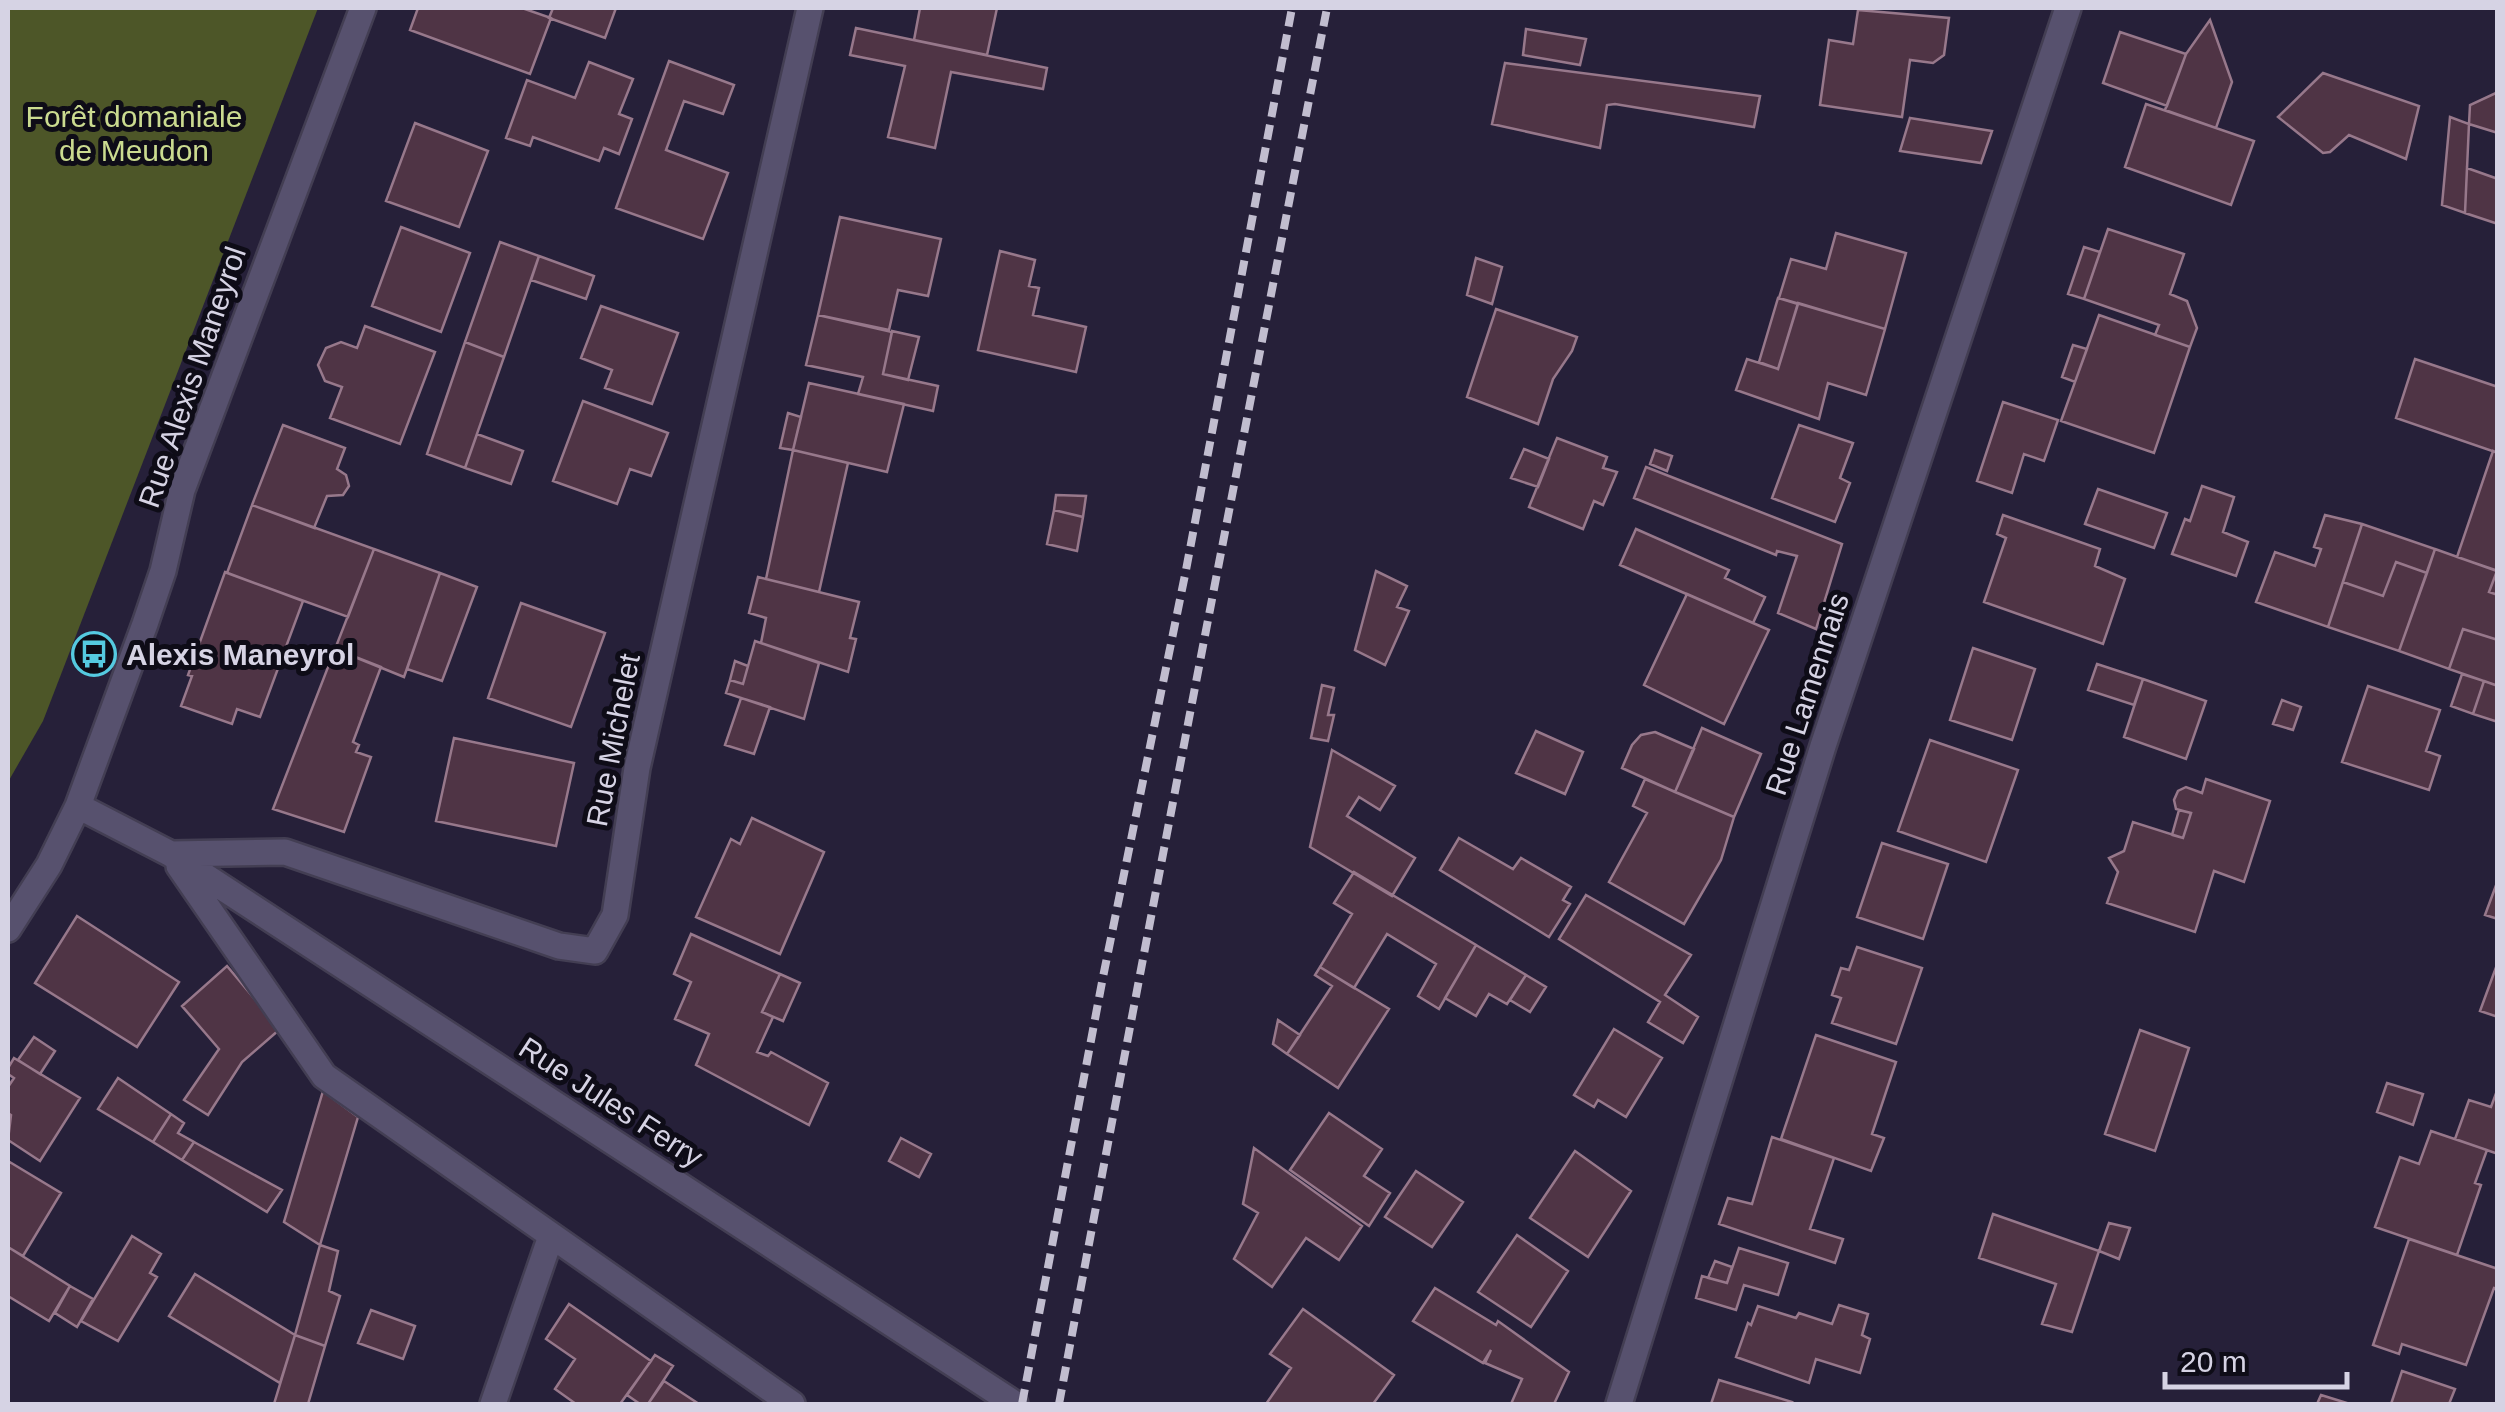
<svg xmlns="http://www.w3.org/2000/svg" width="2505" height="1412" viewBox="0 0 2505 1412" font-family="Arial,sans-serif">
<style>
.forest{fill:#4d5628}
.building{fill:#4f3445;stroke:#97788b;stroke-width:2.5}
.lines{fill:none;stroke-linecap:round;stroke-linejoin:round}
.minor-casing{stroke:#433e53;stroke-width:30}
.minor{stroke:#57516e;stroke-width:25}
.rail{stroke:#c1bdcf;stroke-width:8;stroke-dasharray:15 8;stroke-linecap:butt}
.labels{text-anchor:middle;dominant-baseline:central;stroke-width:10;stroke-linejoin:round;paint-order:stroke}
.park-label{font-size:30px;fill:#cbdb90;stroke:#0e0c17}
.street-label{font-size:30px;fill:#d6d3e4;stroke:#0e0c17}
.poi-label{font-size:30px;font-weight:bold;fill:#d6d3e4;stroke:#0e0c17;text-anchor:start}
</style>
<rect width="100%" height="100%" fill="#262039"/>
<path class="forest" d="M8 8H318L43 721 8 782Z"/>
<path class="building" d="M418 8H522L551 18 530 74 410 30Z
M553 8H616L605 38 549 18Z
M920 8H997L987 55 914 40Z
M1858 10 1949 18 1944 55 1933 63 1910 60 1902 117 1820 105 1829 40 1853 44Z
M2210 20 2232 82 2216 128 2165 110 2186 54Z
M856 28 1047 68 1043 89 951 72 935 148 888 137 905 66 850 55Z
M1526 29 1586 39 1580 65 1523 55Z
M2120 32 2186 54 2167 106 2103 83Z
M669 61 734 85 723 114 684 101 666 150 728 173 703 239 616 208Z
M589 62 633 79 619 114 632 119 619 154 604 148 599 161 533 137 530 146 506 138 527 80 575 98Z
M1505 63 1760 96 1754 127 1615 104 1607 105 1600 148 1492 124Z
M2323 73 2419 106 2406 159 2349 135 2330 152 2323 153 2278 117Z
M2498 92V133L2469 124 2470 105Z
M2146 104 2254 141 2231 205 2125 167Z
M2450 117 2469 124 2465 213 2442 205Z
M1910 118 1992 131 1981 163 1900 151Z
M415 123 488 151 459 227 386 201Z
M2467 168 2498 179V224L2465 213Z
M840 217 941 239 928 296 898 290 889 330 818 315Z
M401 227 470 253 441 332 372 306Z
M2108 229 2184 254 2170 294 2187 301 2197 328 2190 347 2155 335 2159 325 2084 299Z
M1836 233 1906 253 1885 329 1779 298 1791 259 1826 269Z
M500 242 539 256 504 357 465 342Z
M2084 247 2100 252 2084 299 2068 294Z
M1000 251 1035 260 1029 286 1039 288 1033 315 1086 327 1076 372 978 350Z
M539 256 594 276 586 299 531 280Z
M1476 258 1502 267 1492 304 1467 295Z
M1778 298 1798 304 1778 369 1759 362Z
M1798 303 1885 329 1866 395 1828 383 1819 419 1736 390 1747 359 1778 369Z
M601 306 678 333 652 404 605 388 612 370 581 358Z
M1496 309 1577 337 1572 351 1553 379 1538 424 1467 397Z
M818 315 892 332 883 374 938 386 933 411 858 394 863 377 806 365Z
M2099 315 2190 347 2154 453 2061 421Z
M365 326 435 352 400 444 330 418 342 387 325 381 318 365 326 348 341 342 357 348Z
M892 331 919 337 908 380 883 374Z
M465 342 504 357 465 468 427 454Z
M2073 345 2087 349 2075 382 2062 377Z
M2415 359 2498 387V453L2396 418Z
M809 383 904 404 887 472 793 450Z
M583 401 668 433 651 476 630 469 617 504 553 481Z
M2003 402 2058 420 2044 461 2024 454 2012 493 1977 481Z
M788 413 801 417 793 450 780 448Z
M283 425 345 448 337 469 346 475 349 486 343 495 327 496 314 528 252 505Z
M1799 425 1853 443 1840 478 1850 483 1835 522 1772 498Z
M477 434 523 451 511 484 465 468Z
M1557 438 1607 457 1603 468 1617 472 1603 505 1594 501 1583 529 1529 507Z
M1524 449 1549 459 1538 487 1511 478Z
M793 450 848 463 819 592 766 579Z
M1655 450 1672 456 1667 471 1650 464Z
M2493 451 2498 453V571L2457 557Z
M1646 467 1842 544 1816 629 1778 613 1797 556 1777 551 1776 555 1634 498Z
M2202 486 2234 497 2223 532 2248 542 2236 576 2172 554 2185 519 2190 521Z
M2098 489 2167 513 2154 548 2085 524Z
M1056 495 1086 496 1083 517 1054 510Z
M252 505 374 549 348 617 227 573Z
M1054 510 1083 517 1077 551 1047 544Z
M2003 515 2100 549 2095 566 2125 579 2103 644 1984 602 2006 538 1997 534Z
M2325 515 2362 524 2328 627 2256 602 2275 552 2315 566 2321 549 2314 547Z
M2362 524 2435 549 2427 573 2396 562 2383 596 2343 582Z
M1636 529 1729 570 1725 578 1765 597 1753 623 1620 565Z
M374 549 440 573 404 677 335 649Z
M2435 549 2497 571 2489 592 2498 595V640L2463 629 2449 669 2399 651Z
M2396 562 2427 573 2399 651 2328 627 2343 582 2383 596Z
M1376 571 1407 586 1397 607 1409 611 1385 665 1355 650Z
M2497 571H2498V595L2489 592Z
M225 572 303 601 260 717 237 709 232 724 181 706 192 676 188 675Z
M440 573 477 587 442 681 407 669Z
M758 577 859 602 850 638 856 639 848 672 761 643 766 618 749 613Z
M1687 594 1769 630 1724 724 1644 685Z
M521 603 605 633 571 727 488 698Z
M2463 629 2498 640V686L2449 669Z
M755 641 819 663 804 719 726 693 730 680 743 684Z
M1973 648 2035 669 2012 740 1950 720Z
M335 649 381 667 353 742 359 745 356 752 371 757 344 832 273 809Z
M735 661 748 666 743 684 730 680Z
M2097 664 2143 679 2134 705 2088 690Z
M2462 674 2484 681 2473 714 2451 706Z
M2143 679 2206 701 2186 759 2124 737Z
M2484 681 2498 686V722L2473 714Z
M1322 685 1334 688 1328 715H1334L1328 741 1311 738Z
M2368 686 2440 710 2426 751 2440 756 2429 790 2342 762Z
M741 698 770 707 754 754 725 745Z
M2282 700 2301 707 2293 730 2273 724Z
M1702 728 1761 754 1734 817 1675 792Z
M1536 731 1583 752 1565 794 1516 773Z
M1655 732 1694 749 1675 792 1622 768 1632 745 1641 735Z
M454 738 574 763 556 846 436 821Z
M1930 740 2018 770 1986 862 1898 831Z
M1332 750 1395 786 1380 810 1359 797 1347 816 1415 858 1392 896 1310 847Z
M1645 779 1734 817 1721 860 1684 924 1609 882 1647 813 1633 806Z
M2206 779 2270 801 2244 882 2214 871 2195 932 2107 903 2118 872 2109 858 2124 851 2133 822 2183 838 2191 813 2176 809 2174 800 2178 791 2186 787 2202 793Z
M2179 810 2191 813 2183 838 2172 835Z
M752 818 824 852 780 954 696 917 731 839 740 844Z
M1459 838 1513 869 1521 858 1571 887 1563 900 1570 904 1549 937 1440 870Z
M1882 843 1948 864 1923 939 1857 917Z
M1354 872 1476 945 1439 1009 1418 996 1436 964 1387 934 1354 988 1320 967 1352 914 1334 903Z
M2498 880V919L2485 915Z
M1586 895 1691 955 1665 995 1698 1017 1683 1043 1648 1022 1660 1002 1559 939Z
M77 916 179 982 137 1047 35 983Z
M691 934 780 974 762 1012 773 1017 757 1052 768 1056 771 1052 828 1083 809 1125 696 1065 709 1034 675 1019 691 982 674 974Z
M1476 945 1526 975 1507 1004 1489 994 1476 1016 1445 998Z
M1857 947 1922 968 1896 1044 1832 1023 1841 998 1832 995 1841 968 1849 970Z
M2498 962V1017L2480 1011Z
M227 966 280 1029 242 1062 208 1115 184 1100 219 1049 182 1006Z
M1320 967 1389 1009 1338 1088 1287 1054 1332 986 1315 975Z
M780 974 800 983 783 1021 762 1012Z
M1526 975 1546 987 1530 1012 1510 1000Z
M1278 1020 1300 1035 1287 1054 1273 1044Z
M1614 1029 1662 1058 1626 1117 1598 1100 1594 1107 1574 1095Z
M2140 1030 2189 1048 2155 1151 2105 1134Z
M1816 1035 1896 1062 1872 1134 1884 1138 1871 1171 1781 1139Z
M34 1037 55 1051 40 1074 18 1060Z
M14 1058 80 1098 40 1161 8 1140 11 1115 8 1113V1087L14 1078 8 1074V1068Z
M118 1078 171 1114 153 1142 98 1109Z
M2387 1083 2423 1094 2413 1125 2377 1112Z
M2498 1088V1154L2455 1139 2469 1100 2491 1107Z
M323 1091 358 1117 320 1245 284 1222Z
M1329 1113 1382 1149 1364 1176 1390 1193 1369 1226 1290 1170Z
M171 1114 184 1123 178 1133 194 1142 182 1160 153 1142Z
M2431 1131 2487 1150 2475 1183 2481 1185 2457 1255 2375 1227 2400 1157 2419 1164Z
M1772 1137 1834 1158 1810 1229 1843 1239 1835 1263 1719 1224 1728 1198 1752 1204Z
M901 1138 931 1154 919 1177 889 1161Z
M194 1142 282 1190 267 1212 182 1160Z
M1254 1148 1362 1226 1339 1260 1306 1238 1272 1287 1234 1259 1258 1213 1243 1204Z
M1575 1151 1631 1191 1588 1257 1530 1218Z
M8 1161 61 1193 23 1256 8 1247Z
M1416 1171 1463 1202 1432 1247 1385 1217Z
M1993 1214 2099 1251 2072 1332 2042 1324 2056 1284 1979 1258Z
M2109 1223 2130 1228 2119 1259 2099 1251Z
M1517 1235 1568 1271 1531 1327 1478 1292Z
M132 1236 161 1254 150 1273 157 1277 118 1341 81 1321Z
M2409 1239 2498 1269V1289L2494 1288 2466 1365 2402 1344 2399 1354 2373 1345Z
M320 1245 338 1251 329 1291 340 1296 325 1346 295 1335Z
M8 1247 70 1286 49 1321 8 1296Z
M1739 1248 1788 1263 1778 1295 1744 1285 1736 1310 1696 1298 1702 1276 1727 1283Z
M1715 1261 1732 1267 1727 1283 1708 1278Z
M195 1274 295 1335 280 1383 169 1316Z
M70 1286 93 1299 77 1327 55 1313Z
M1435 1288 1496 1325 1498 1321 1569 1372 1554 1404H1511L1522 1379 1485 1363 1491 1350 1483 1363 1413 1321Z
M569 1304 651 1361 620 1404H576L555 1389 575 1359 546 1339Z
M1839 1305 1868 1314 1862 1335 1870 1339 1860 1373 1816 1359 1809 1383 1736 1357 1748 1323 1751 1325 1758 1306 1796 1318 1799 1313 1832 1324Z
M1303 1309 1394 1375 1373 1404H1266L1291 1368 1270 1354Z
M371 1310 415 1326 403 1359 358 1343Z
M295 1335 325 1346 308 1404H274Z
M655 1355 673 1366 648 1404H640L627 1395Z
M2402 1371 2455 1389 2449 1404H2391Z
M1719 1380 1792 1402 1791 1404H1711Z
M664 1381 699 1404H648Z
M2321 1395 2350 1404H2317Z"/>
<g class="lines">
<g class="minor-casing">
<path id="minor" d="M78 806 171 854 1015 1404
M171 854 285 852 559 946 595 951 615 915 637 768 810 8
M179 866 324 1076 792 1404
M8 929 49 865 78 806 145 624 163 571 182 490 363 8
M493 1404 551 1236
M1619 1404 1823 746 2068 8"/>
</g>
<use href="#minor" class="minor"/>
<path class="rail" d="M1022 1404 1103 977 1186 570 1292 8
M1059 1404C1146 938 1236 473 1327 8"/>
</g>
<defs>
<g id="bus-ring" transform="scale(2.25)"><circle r="9.5" fill="#0e0c17" stroke="#55cae0" stroke-width="1.5"/><path d="M-5-6H5V4H4V6H2V4H-2V6H-4V4H-5ZM-3.5-4V0h7V-4ZM-3.5 1.2v1.5H-2V1.2ZM2 1.2v1.5H3.5V1.2Z" fill="#55cae0"/></g>
</defs>
<g fill-rule="evenodd">
<use href="#bus-ring" x="94" y="654"/>
</g>
<g class="labels">
<g class="park-label">
<text x="134" y="116">Forêt domaniale<tspan x="134" dy="34">de Meudon</tspan></text>
</g>
<g class="street-label">
<text transform="translate(192 377) rotate(-71)">Rue Alexis Maneyrol</text>
<text transform="translate(1807 694) rotate(-72)">Rue Lamennais</text>
<text transform="translate(613 740) rotate(-79)">Rue Michelet</text>
<text transform="translate(611 1102) rotate(33)">Rue Jules Ferry</text>
</g>
<g class="poi-label">
<text x="126" y="654">Alexis Maneyrol</text>
</g>
</g>
<rect width="2505" height="1412" fill="none" stroke="#d6d3e4" stroke-width="20"/>
<path d="M2165 1372v15h182v-15" fill="none" stroke="#d6d3e4" stroke-width="5"/>
<text x="2180" y="1372" font-size="30" fill="#d6d3e4" stroke="#0e0c17" stroke-width="8" paint-order="stroke">20 m</text>
</svg>
